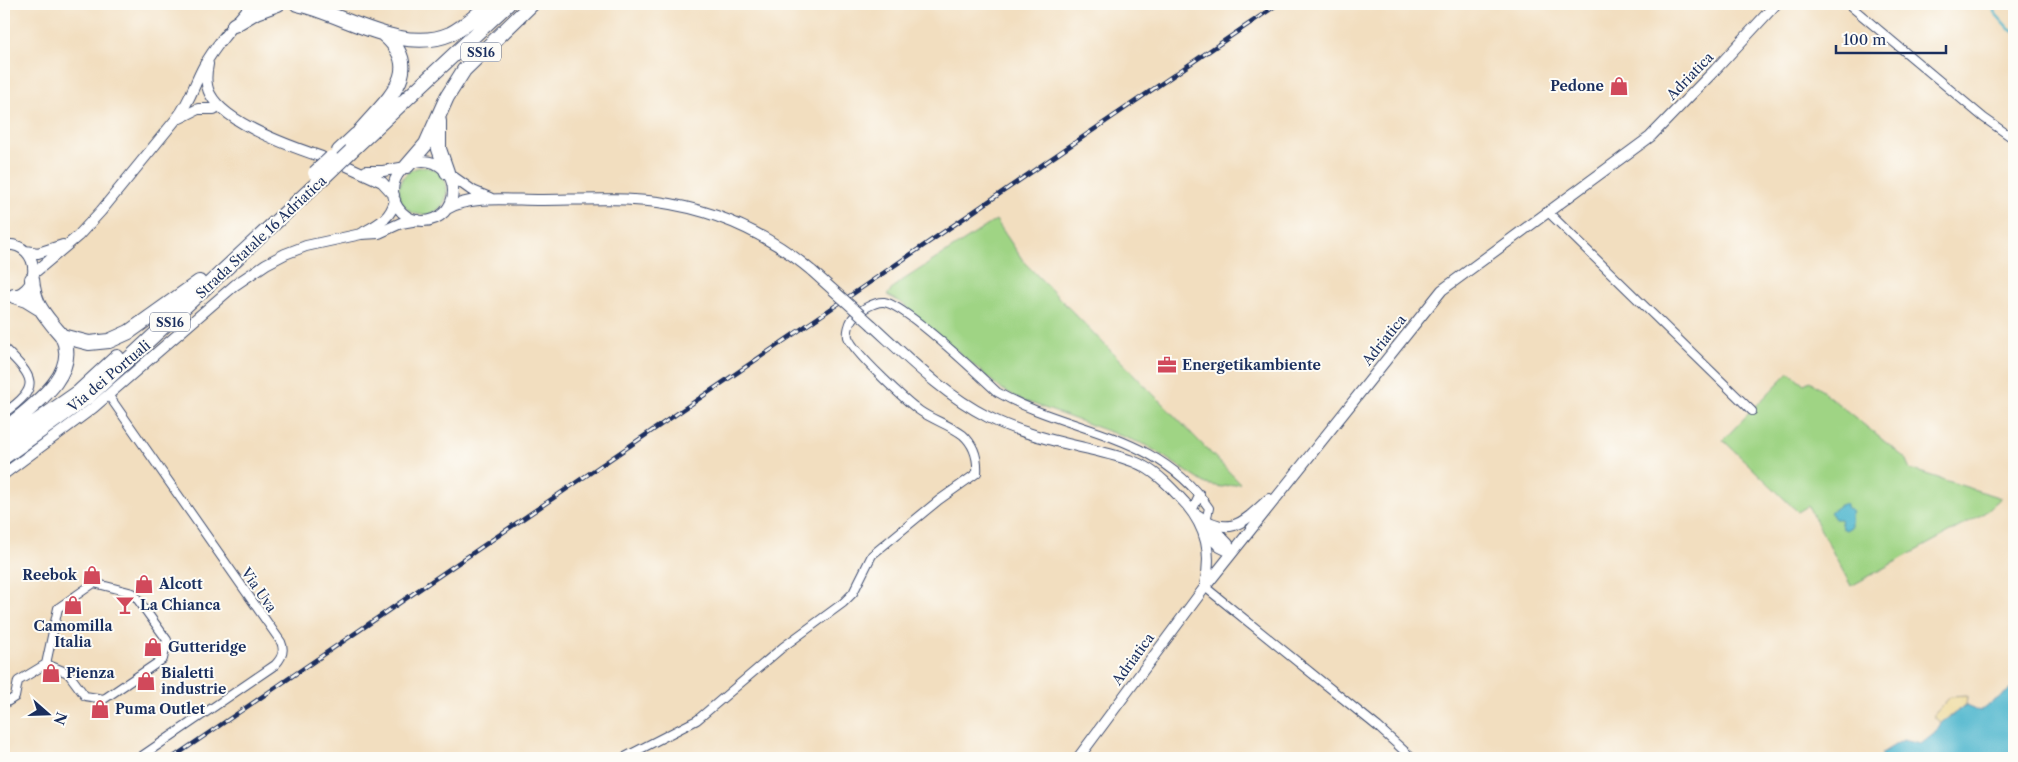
<svg xmlns="http://www.w3.org/2000/svg" width="2018" height="762" viewBox="0 0 2018 762" font-family="'Libre Caslon Text',serif">
<style>
.green{fill:#9fd484;stroke:#5d8271}
.sand{fill:#eeda9e;stroke:#84847e}
.water{fill:#4eb6cd;stroke:#347296}
.lines{fill:none;stroke-linecap:round;stroke-linejoin:round}
.stream{stroke:#4eb6cd;stroke-width:2.5}
.street-casing{stroke:#3b496d;stroke-width:10}
.secondary-casing{stroke:#3b496d;stroke-width:12}
.highway-casing{stroke:#3b496d;stroke-width:16}
.street{stroke:#fff;stroke-width:8}
.secondary{stroke:#fff;stroke-width:10}
.highway{stroke:#fff;stroke-width:14}
.rail-casing{stroke:#1b2f5e;stroke-width:4.5}
.rail{stroke:#fdfcf7;stroke-width:2.5;stroke-dasharray:8;stroke-linecap:butt}
.secondary-bridge-casing{stroke:#3b496d;stroke-width:12;stroke-linecap:butt}
.highway-bridge-casing{stroke:#3b496d;stroke-width:16;stroke-linecap:butt}
.secondary-bridge{stroke:#fff;stroke-width:10}
.highway-bridge{stroke:#fff;stroke-width:14}
.labels{text-anchor:middle;dominant-baseline:central;stroke-width:4;stroke-linejoin:round;paint-order:stroke}
.shield{fill:#fdfcf7;stroke:#5f6c8c;stroke-width:1}
.shield-label{font-size:12px;font-weight:bold;fill:#1b2f5e}
.street-label{font-size:14px;fill:#1b2f5e;stroke:#fdfcf7}
.poi-label{font-size:14px;font-weight:bold;fill:#1b2f5e;stroke:#fdfcf7;text-anchor:start}
</style>
<rect width="100%" height="100%" fill="#fdfcf7"/>
<filter id="ink" filterUnits="userSpaceOnUse"><feTurbulence type="fractalNoise" baseFrequency=".02" numOctaves="2"/><feDisplacementMap in="SourceGraphic" scale="10" xChannelSelector="R" yChannelSelector="G"/><feConvolveMatrix kernelMatrix="1 2 1 2 8 2 1 2 1" color-interpolation-filters="sRGB"/></filter>
<filter id="wash" filterUnits="userSpaceOnUse"><feTurbulence type="fractalNoise" baseFrequency=".0096" numOctaves="4" result="noise"/><feDisplacementMap in="SourceGraphic" scale="20" xChannelSelector="R" yChannelSelector="G"/><feGaussianBlur stdDeviation="1.12" result="paint"/><feColorMatrix in="noise" values="0 0 0 0 0 0 0 0 0 0 0 0 0 0 0 0 0 1.4 0 .05"/><feComposite in="paint" operator="in"/></filter>
<g filter="url(#wash)">
<rect width="100%" height="100%" fill="#f2debf"/>
<path class="green" d="M399 191a24 24 0 1 1 48 0a24 24 0 1 1-48 0Z
M996 220 1024 262 1240 483 1222 487 1206 484 1146 445 1022 400 1000 388 902 303 887 295 897 284Z
M1789 372 1804 384 1810 381 1905 458 1910 469 2001 498 1983 514 1851 586 1808 506 1798 512 1723 440Z"/>
<path class="sand" d="M1967 696 1966 705 1941 723 1933 716 1950 697Z"/>
<path class="water" d="M1846 503V507L1853 512 1851 516V527L1846 530 1842 528 1840 519H1835L1830 512 1840 505Z
M2014 687V758H1881L1882 753 1903 740 1921 744 1935 733 1941 723 1966 705 1980 711Z"/>
<g class="lines">
<path class="stream" d="M1994 4V12L2009 29 2014 32"/>
</g>
</g>
<g filter="url(#ink)">
<g class="lines">
<g class="street-casing">
<path id="street" d="M1848 4 1984 118 2014 139
M1548 212 1752 411
M4 348C34 378 42 386 4 413
M109 396 281 642C285 651 282 658 275 665L139 758
M1192 511 1200 494
M94 583 133 593 167 640 163 659 104 699 85 696 68 673 46 664 58 608Z
M1205 587 1378 727 1412 758
M4 704 15 697 18 681 46 664
M623 758 697 720 783 647 843 603 853 593 872 555 939 500 977 473C978 459 974 445 963 435 950 425 933 420 920 411 906 401 853 352 848 337 847 332 849 324 852 319 858 311 875 301 884 302 905 305 979 375 997 392 1070 434 1156 431 1209 508L1206 521"/>
</g>
<g class="secondary-casing">
<path id="secondary" d="M208 64C206 74 205 85 210 94 225 123 292 147 322 157
M180 118 198 109H214
M393 191a30 30 0 1 1 60 0a30 30 0 1 1-60 0Z
M347 166 382 182 394 195
M366 171H383L406 167
M449 174 473 191 490 198
M447 209C469 195 511 200 537 200 577 200 618 197 658 202 716 210 768 234 812 271
M364 232C379 224 391 218 395 200
M4 245C43 241 43 299 4 296
M25 251 38 253 63 245
M33 274 78 236 101 211 177 118C190 102 194 84 204 66 217 43 235 24 252 4
M872 325C908 358 943 394 988 417 1020 433 1054 441 1089 449 1107 454 1127 457 1143 466 1160 475 1173 490 1186 504 1207 529 1212 553 1205 585
M4 474 93 408 235 285 266 264 285 254 306 246 361 234 379 233 401 223 418 220
M1196 514C1229 538 1242 524 1269 499
M1210 525 1228 544 1232 553
M1206 532 1220 547 1232 553
M1078 758 1205 587 1442 290 1650 137 1715 70 1776 4"/>
</g>
<g class="highway-casing">
<path id="highway" d="M297 4C344 14 402 55 450 34 465 27 477 14 490 4
M234 25 256 12 278 4
M439 121V149L447 172
M360 131C386 100 427 70 383 34
M339 151 356 135
M351 151 508 4
M407 166 426 144 447 97 464 70 532 4
M14 296 26 300 39 308
M62 336 89 343 109 341 129 332 199 282
M4 430C28 409 82 375 62 336 59 332 55 328 52 324 39 308 34 300 32 279
M4 444 79 392 117 357
M4 457 89 396 326 175"/>
</g>
<use href="#street" class="street"/>
<use href="#secondary" class="secondary"/>
<use href="#highway" class="highway"/>
<g class="rail-casing">
<path id="rail" d="M172 758 1278 4"/>
</g>
<use href="#rail" class="rail"/>
<g class="secondary-bridge-casing">
<path id="secondary-bridge" d="M812 271 872 325"/>
</g>
<g class="highway-bridge-casing">
<path id="highway-bridge" d="M315 173 331 158
M326 175 351 151"/>
</g>
<use href="#secondary-bridge" class="secondary-bridge"/>
<use href="#highway-bridge" class="highway-bridge"/>
</g>
</g>
<defs>
<g id="shop-bare" transform="scale(1.5)"><path d="M-5-2.5h2.3a2.7 3.5 0 0 1 5.4 0H5L5.5 6h-11ZM-1.5-2.5h3a1.5 2.3 0 0 0-3 0Z" fill="#d1495b" stroke="#fdfcf7" stroke-width="2.5" paint-order="stroke"/></g>
<g id="office-bare" transform="scale(1.5)"><path d="M-6-3h4V-5.5h4V-3h4V5H-6ZM-1-4.5V-3h2v-1.5ZM-6 0V1H6V0Z" fill="#d1495b" stroke="#fdfcf7" stroke-width="2.5" paint-order="stroke"/></g>
<g id="bar-bare" transform="scale(1.5)"><path d="M-6-5H6L.8 .8V4.5H3.5V6h-7V4.5H-.8V.8Z" fill="#d1495b" stroke="#fdfcf7" stroke-width="2.5" paint-order="stroke"/></g>
</defs>
<g fill-rule="evenodd">
<use href="#shop-bare" x="1619" y="86"/>
<use href="#office-bare" x="1167" y="365"/>
<use href="#shop-bare" x="92" y="575"/>
<use href="#shop-bare" x="144" y="584"/>
<use href="#shop-bare" x="73" y="605"/>
<use href="#bar-bare" x="125" y="605"/>
<use href="#shop-bare" x="153" y="647"/>
<use href="#shop-bare" x="51" y="673"/>
<use href="#shop-bare" x="146" y="681"/>
<use href="#shop-bare" x="100" y="709"/>
</g>
<g class="labels">
<g class="shield">
<rect x="461" y="42.5" width="40" height="19" rx="4"/>
<rect x="150" y="312.5" width="40" height="19" rx="4"/>
</g>
<g class="shield-label">
<text x="481" y="52">SS16</text>
<text x="170" y="322">SS16</text>
</g>
<g class="street-label">
<text transform="translate(1690 76) rotate(-46)">Adriatica</text>
<text transform="translate(261 237) rotate(-43)">Strada Statale 16 Adriatica</text>
<text transform="translate(1384 340) rotate(-51)">Adriatica</text>
<text transform="translate(109 376) rotate(-40)">Via dei Portuali</text>
<text transform="translate(259 590) rotate(55)">Via Uva</text>
<text transform="translate(1133 659) rotate(-54)">Adriatica</text>
</g>
<g class="poi-label">
<text x="1604" y="86" text-anchor="end">Pedone</text>
<text x="1182" y="365">Energetikambiente</text>
<text x="77" y="575" text-anchor="end">Reebok</text>
<text x="159" y="584">Alcott</text>
<text x="140" y="605">La Chianca</text>
<text x="73" y="626" text-anchor="middle">Camomilla<tspan x="73" dy="16">Italia</tspan></text>
<text x="168" y="647">Gutteridge</text>
<text x="66" y="673">Pienza</text>
<text x="161" y="673">Bialetti<tspan x="161" dy="16">industrie</tspan></text>
<text x="115" y="709">Puma Outlet</text>
</g>
</g>
<rect width="2018" height="762" fill="none" stroke="#fdfcf7" stroke-width="20"/>
<g transform="translate(48 714) rotate(110)" stroke="#fdfcf7" stroke-width="4" paint-order="stroke">
<path d="M0-4L9 19L0 12L-9 19Z" fill="#1b2f5e"/>
<text y="-8" font-size="14" font-weight="bold" text-anchor="middle" fill="#1b2f5e">N</text>
</g>
<path d="M1836 45v8h110v-8" fill="none" stroke="#1b2f5e" stroke-width="2.5"/>
<text x="1843" y="45" font-size="15" fill="#1b2f5e" stroke="#fdfcf7" stroke-width="4" paint-order="stroke">100 m</text>
</svg>
